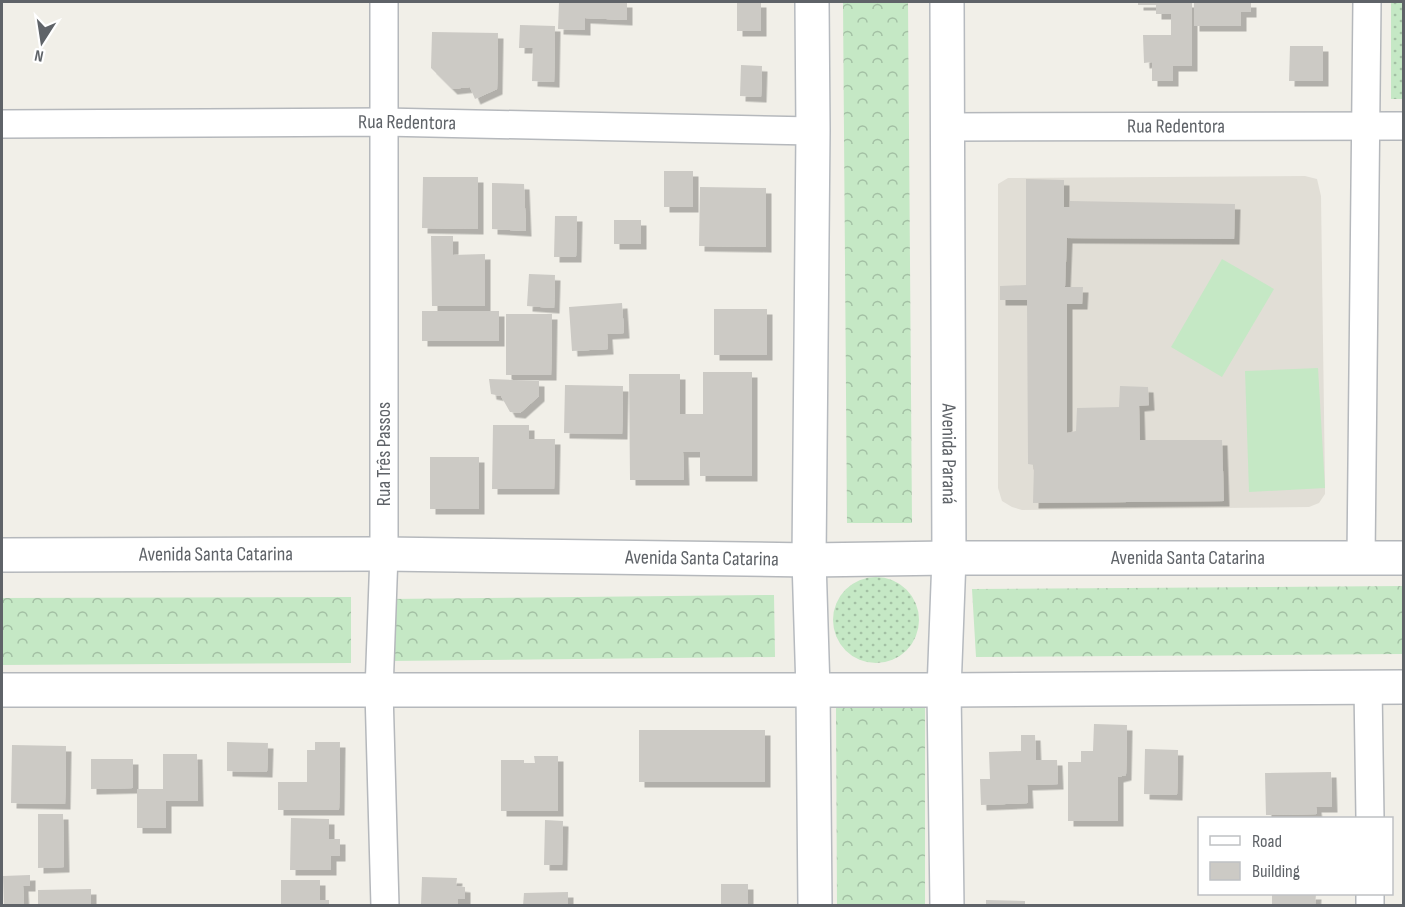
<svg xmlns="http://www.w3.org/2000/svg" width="1405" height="907" viewBox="0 0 1405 907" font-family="'Sofia Sans Condensed',sans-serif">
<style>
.education{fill:#e1ded6}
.green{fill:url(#green-dots)}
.forest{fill:url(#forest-crowns)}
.pitch{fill:#c5e8c5}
.building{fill:#cccac5;filter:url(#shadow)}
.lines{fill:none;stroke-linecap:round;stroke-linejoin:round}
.minor-casing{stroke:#b5b8bc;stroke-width:30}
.tertiary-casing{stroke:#b5b8bc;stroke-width:36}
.secondary-casing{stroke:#b6babf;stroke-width:36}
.minor{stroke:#fff;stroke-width:27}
.tertiary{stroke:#fff;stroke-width:33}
.secondary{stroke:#fff;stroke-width:33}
.labels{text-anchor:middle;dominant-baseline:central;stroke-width:4.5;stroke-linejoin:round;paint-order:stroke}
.street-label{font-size:20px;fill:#5f6368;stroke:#fff}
</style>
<defs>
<pattern id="green-dots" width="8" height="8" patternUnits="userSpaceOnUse" patternTransform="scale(1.5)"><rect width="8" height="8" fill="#c5e8c5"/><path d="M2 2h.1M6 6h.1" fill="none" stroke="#a3c0a4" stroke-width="1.8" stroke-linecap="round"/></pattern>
<pattern id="forest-crowns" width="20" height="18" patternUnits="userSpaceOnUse" patternTransform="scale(1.5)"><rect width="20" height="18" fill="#c5e8c5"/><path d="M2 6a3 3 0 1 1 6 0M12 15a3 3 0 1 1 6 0" fill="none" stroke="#a3c0a4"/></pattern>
<filter id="shadow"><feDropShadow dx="5.5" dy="5.5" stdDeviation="0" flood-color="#0004"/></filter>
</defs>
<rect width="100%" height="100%" fill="#f1efe8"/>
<path class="education" d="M1305 176 1317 179 1321 196 1325 485V494L1319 503 1309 507 1022 510 1012 507 1002 501 998 488V184L1008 178Z"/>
<path class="green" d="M1391 2H1403V99H1391Z
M833 620a43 43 0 1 1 86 0a43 43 0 1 1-86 0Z"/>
<path class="forest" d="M843 2H908L912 523H847Z
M1403 586V654L976 657 972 589Z
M774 595 775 657 390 661 389 599Z
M351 597V663L2 665V598Z
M836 708H925V905H837Z"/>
<path class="pitch" d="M1222 259 1274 289 1222 377 1171 347Z
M1318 368 1325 488 1249 492 1245 371Z"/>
<path class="building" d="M559 2H627V20L585 18V30L558 29Z
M737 2H761V31H737Z
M1138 2H1192V66H1173V81H1152V62L1144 63 1143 35H1171V14H1156V5H1138Z
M1194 2H1251V12H1241V26H1194Z
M520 25 555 26 554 82 532 81 533 48H519Z
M432 32 498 33 497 89 475 99 470 87 452 89 431 68Z
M1290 46H1323V81H1289Z
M741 65 762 66 761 97 740 96Z
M664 171H693V207H664Z
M423 177H478V229L422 228Z
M1026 179 1064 180V207H1070V201L1235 204 1234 239 1067 238 1065 287H1083L1082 304H1067V433L1076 431 1077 408 1119 407 1120 386 1148 387 1149 405 1139 406 1140 440H1222L1224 501 1033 503 1034 465 1028 464 1027 300H1000V286L1026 285Z
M492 183 524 184 526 231 492 229Z
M700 187 766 188V247L699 246Z
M555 216H577L576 257H554Z
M614 220H641V244H614Z
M431 236H453V255L485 254V306H432Z
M529 274 555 275 554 308 527 306Z
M622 303 624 333 607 334 608 349 572 351 569 307Z
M714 309H767V355H714Z
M422 311H499V341H422Z
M506 314H552L551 375H506Z
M703 372H752V476H700V452H683L684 480H630L629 374H680V414H703Z
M489 379 539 381V396L520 413 510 412 501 396 491 394Z
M565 385 623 386 622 434 564 433Z
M493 425H529V439H555L554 489H492Z
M430 457H479V509H430Z
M1094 724 1127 725 1126 775 1118 777V821H1068V762H1081V751H1093Z
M639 730H765V782H639Z
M1021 735H1035L1036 760H1057L1058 784 1027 785 1028 803 981 805 980 779H990L989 752 1021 751Z
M227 742 268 743 267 772 227 771Z
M315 742H340L339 810H278V782H307V750H315Z
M12 745 66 746 65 804 11 803Z
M1145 749 1178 750 1177 795 1144 794Z
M163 754H197L198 801H166V828H137V789H163Z
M534 756H558V811H501V760H524V763H535Z
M91 759H133V788L91 789Z
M1331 772 1332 807H1316L1317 814 1266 815 1265 773Z
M38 814H63L64 867 38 868Z
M291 818 329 819V839H340V856H331V870H290Z
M545 820 563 821 562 865H544Z
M30 875V886H23L24 906H4L3 876Z
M422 877 457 878 456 886 465 887V899H458V906L421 905Z
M281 880H320V900H329V906H281Z
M721 884H748V906H721Z
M91 889V906H38V890Z
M568 892V906H523L524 893Z
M1272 894H1316L1315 906H1272Z
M986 900 1025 901V906H986Z"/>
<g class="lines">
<g class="minor-casing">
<g id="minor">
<path d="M384 2V554L379 691 385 906"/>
<path id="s1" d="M2 124 384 122 813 131"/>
<path id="s2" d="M948 127 1404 126"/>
<path d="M1361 558 1367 2"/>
<path d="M1368 687 1370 818"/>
<path d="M1370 894V906"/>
</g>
</g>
<g class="tertiary-casing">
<g id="tertiary">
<path id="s3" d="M2 555 384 554 809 560 949 558H1404"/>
<path d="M2 690H944L1404 687"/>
</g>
</g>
<g class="secondary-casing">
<g id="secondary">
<path d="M812 2 813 131 809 560 813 690 815 906"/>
<path id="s4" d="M947 2 949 558 944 690 947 906"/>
</g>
</g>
<use href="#minor" class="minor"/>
<use href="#tertiary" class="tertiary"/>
<use href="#secondary" class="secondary"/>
</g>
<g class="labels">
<g class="street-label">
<text stroke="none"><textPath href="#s1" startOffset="405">Rua Redentora</textPath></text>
<text stroke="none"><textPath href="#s2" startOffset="228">Rua Redentora</textPath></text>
<text transform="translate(384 454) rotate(-90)">Rua Três Passos</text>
<text stroke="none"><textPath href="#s4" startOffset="452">Avenida Paraná</textPath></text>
<text stroke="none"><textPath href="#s3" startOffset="214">Avenida Santa Catarina</textPath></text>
<text stroke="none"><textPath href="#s3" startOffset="1186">Avenida Santa Catarina</textPath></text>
<text stroke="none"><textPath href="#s3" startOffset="700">Avenida Santa Catarina</textPath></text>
</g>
</g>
<rect width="1405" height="907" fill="none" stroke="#5f6368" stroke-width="6"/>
<rect x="1198" y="817" width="195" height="78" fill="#ffffff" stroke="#bfc1c3" stroke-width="1.5"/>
<rect x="1210" y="836" width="30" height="9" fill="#ffffff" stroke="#bfc1c3" stroke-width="1.5"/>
<text x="1252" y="847" font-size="18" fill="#5f6368">Road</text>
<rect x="1210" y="862" width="30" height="18" fill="#cccac5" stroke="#bfc1c3" stroke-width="1.5"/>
<text x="1252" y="877" font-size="18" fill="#5f6368">Building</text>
<g transform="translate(42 42) rotate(192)" stroke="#ffffff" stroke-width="4.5" paint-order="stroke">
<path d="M0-4.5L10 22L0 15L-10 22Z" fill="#5f6368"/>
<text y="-9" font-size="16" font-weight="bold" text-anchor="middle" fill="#5f6368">N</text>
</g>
</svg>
